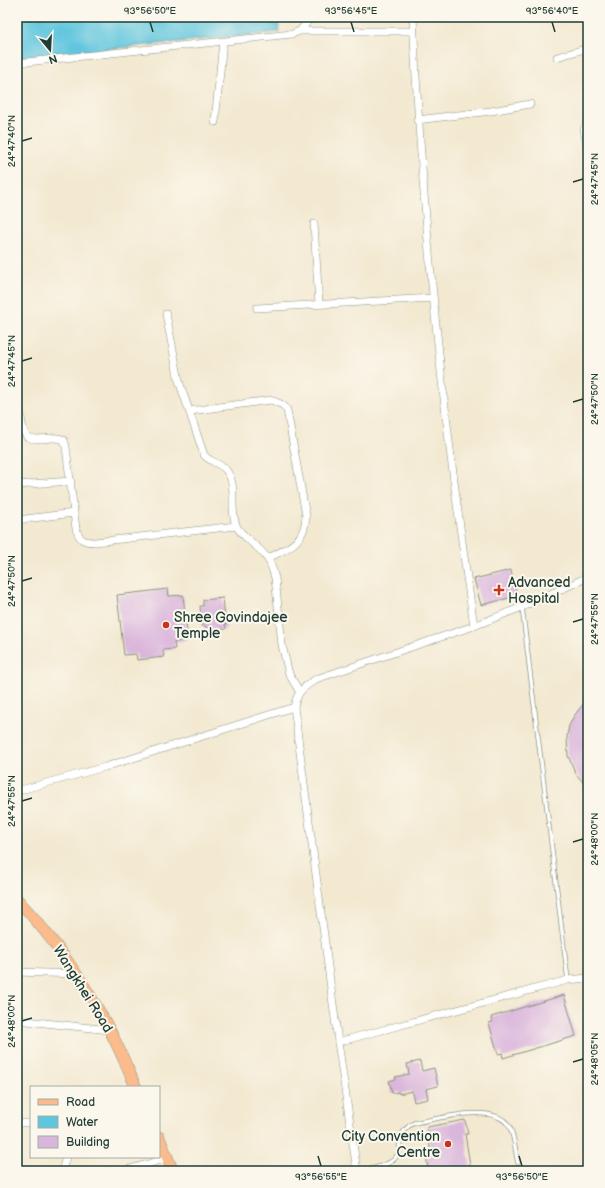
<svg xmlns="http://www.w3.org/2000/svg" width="605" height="1188" viewBox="0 0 605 1188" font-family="'Balsamiq Sans',sans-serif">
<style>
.water{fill:#60c6de;stroke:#408289}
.building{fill:#dab5dc}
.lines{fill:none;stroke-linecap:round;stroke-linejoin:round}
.service-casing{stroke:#899382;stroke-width:5}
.minor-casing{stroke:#899382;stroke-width:8}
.primary-casing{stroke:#899382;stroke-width:12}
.service{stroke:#fff;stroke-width:3.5}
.minor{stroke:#fff;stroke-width:7}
.primary{stroke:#fbbb8c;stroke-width:11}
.ticks{fill:none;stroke:#1f3d34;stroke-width:1.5}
.poi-dot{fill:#c8321e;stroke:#fbf7ec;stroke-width:1.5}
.labels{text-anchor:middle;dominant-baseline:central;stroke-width:4;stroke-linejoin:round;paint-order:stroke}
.poi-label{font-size:14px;fill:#1f3d34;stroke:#fbf7ec;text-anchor:start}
.street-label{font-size:14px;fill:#1f3d34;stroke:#fbf7ec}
.neatline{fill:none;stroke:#1f3d34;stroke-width:1.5}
.ticks-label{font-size:10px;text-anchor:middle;fill:#1f3d34}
</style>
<rect width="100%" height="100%" fill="#fbf7ec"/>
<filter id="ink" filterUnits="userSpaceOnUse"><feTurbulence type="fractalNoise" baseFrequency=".025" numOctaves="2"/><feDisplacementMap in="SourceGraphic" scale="8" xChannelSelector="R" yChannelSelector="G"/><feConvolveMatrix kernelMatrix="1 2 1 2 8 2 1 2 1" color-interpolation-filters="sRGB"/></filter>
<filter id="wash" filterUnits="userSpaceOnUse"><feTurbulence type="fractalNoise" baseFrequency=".012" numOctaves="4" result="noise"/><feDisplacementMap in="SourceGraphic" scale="16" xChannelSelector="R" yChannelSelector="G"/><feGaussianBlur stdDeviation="0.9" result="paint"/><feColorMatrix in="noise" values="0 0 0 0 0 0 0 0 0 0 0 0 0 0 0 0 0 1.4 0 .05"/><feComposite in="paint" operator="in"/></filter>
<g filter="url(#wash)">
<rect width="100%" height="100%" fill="#f3e9d1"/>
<path class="water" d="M17 17H278L279 32 17 58Z"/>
<g id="blocks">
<path class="building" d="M511 570 517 596 481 605 474 579Z
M168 589 169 596 183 595 188 640 174 642 175 649 163 650 164 657 137 660 136 654 124 655 117 595Z
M223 598 226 629 206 631V626H202L200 606H203V600Z
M588 698V788L576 774 568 756 567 737 569 726 574 716Z
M564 995 576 1036 503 1058 502 1053 498 1054 489 1023 493 1022 491 1017Z
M420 1061 422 1071 434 1068 438 1086 426 1089 428 1099 414 1102 412 1091 399 1094V1092L392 1093 389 1081 396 1079 395 1077 409 1074 407 1064Z
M465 1120 468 1134H465L471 1171H428L426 1153H431L427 1127Z"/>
</g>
</g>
<g filter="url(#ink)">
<use href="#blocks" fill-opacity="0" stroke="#899382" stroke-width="1"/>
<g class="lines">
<g class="service-casing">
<path id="service" d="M522 607 568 980
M365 1171C373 1168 385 1166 392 1161 406 1151 392 1134 414 1123 437 1119 495 1102 509 1126 515 1136 515 1152 518 1163"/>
</g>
<g class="minor-casing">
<path id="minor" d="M413 17C422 221 444 424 474 626
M300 31H413
M557 57 588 48
M17 63 292 34 300 31 311 17
M417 120 491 111 530 104
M588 120 584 129 588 151
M215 122 223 41
M314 224 319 305
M257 308 433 298
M166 314 179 381 204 455C210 462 220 463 226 470 239 486 228 510 237 527 244 539 259 546 267 558 271 563 273 571 275 578L282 645 289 674 299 691
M17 402C23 413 19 427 27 437 39 443 53 434 64 440L66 447 76 529C80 540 83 542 95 542L236 526
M190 411 271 400 283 405 287 410 306 516C305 542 289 548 268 558
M17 485 71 481
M17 520 74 513
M17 791 105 767 294 707
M17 972 77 974
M17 1020 110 1030
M338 1042 568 980 588 978
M17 1123H31
M62 1171 66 1157
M123 1171 168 1158
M357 1171 338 1042 294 707C298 690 303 688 316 679L474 626 522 607 588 577"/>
</g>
<g class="primary-casing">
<path id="primary" d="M17 899C54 939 84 981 109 1029 119 1047 127 1068 136 1087
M159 1137 173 1171"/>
</g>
<use href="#service" class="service"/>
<use href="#minor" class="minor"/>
<use href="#primary" class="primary"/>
</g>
</g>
<path class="ticks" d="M150 22 153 32M351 22 354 32M552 22 555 32M22 141 32 138M573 182 583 179M22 361 32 358M573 402 583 399M22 581 32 578M573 622 583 619M22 801 32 798M573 842 583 839M22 1021 32 1018M573 1062 583 1059M318 1156 321 1166M519 1156 522 1166"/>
<g class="poi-dot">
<path d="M497 584h4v4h4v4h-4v4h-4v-4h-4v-4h4z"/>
<circle cx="166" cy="625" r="4"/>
<circle cx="448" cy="1144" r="4"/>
</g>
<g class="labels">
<g class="poi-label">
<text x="508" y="582">Advanced<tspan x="508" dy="16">Hospital</tspan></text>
<text x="174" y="617">Shree Govindajee<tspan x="174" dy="16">Temple</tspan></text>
<text x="440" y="1136" text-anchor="end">City Convention<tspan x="440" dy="16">Centre</tspan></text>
</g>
<g class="street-label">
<text transform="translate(83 989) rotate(58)">Wangkhei Road</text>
</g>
</g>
<rect width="605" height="1188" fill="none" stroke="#fbf7ec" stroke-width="44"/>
<rect x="30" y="1086" width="130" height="72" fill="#fbf7ec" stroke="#a3ada2"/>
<rect x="38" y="1099" width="20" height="6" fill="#fbbb8c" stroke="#a3ada2"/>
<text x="66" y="1106" font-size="12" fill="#1f3d34">Road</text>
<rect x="38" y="1116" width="20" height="12" fill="#60c6de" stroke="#a3ada2"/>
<text x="66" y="1126" font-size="12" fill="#1f3d34">Water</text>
<rect x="38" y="1136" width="20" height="12" fill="#dab5dc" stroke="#a3ada2"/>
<text x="66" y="1146" font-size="12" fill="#1f3d34">Building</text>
<g transform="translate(50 50) rotate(162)" stroke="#fbf7ec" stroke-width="3" paint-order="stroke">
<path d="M0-3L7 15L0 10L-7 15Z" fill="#1f3d34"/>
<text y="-6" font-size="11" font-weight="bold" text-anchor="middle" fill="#1f3d34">N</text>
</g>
<rect x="22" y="22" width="561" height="1144" class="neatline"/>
<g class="ticks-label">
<text x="150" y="14">93°56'50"E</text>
<text x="351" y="14">93°56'45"E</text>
<text x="552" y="14">93°56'40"E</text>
<text transform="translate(11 141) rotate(-90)" y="4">24°47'40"N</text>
<text transform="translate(594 179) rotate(-90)" y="4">24°47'45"N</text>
<text transform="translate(11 361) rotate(-90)" y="4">24°47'45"N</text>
<text transform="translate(594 399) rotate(-90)" y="4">24°47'50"N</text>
<text transform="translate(11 581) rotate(-90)" y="4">24°47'50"N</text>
<text transform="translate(594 619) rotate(-90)" y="4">24°47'55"N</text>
<text transform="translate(11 801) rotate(-90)" y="4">24°47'55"N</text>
<text transform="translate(594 839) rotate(-90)" y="4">24°48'00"N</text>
<text transform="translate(11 1021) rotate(-90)" y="4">24°48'00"N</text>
<text transform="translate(594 1059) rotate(-90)" y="4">24°48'05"N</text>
<text x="321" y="1180">93°56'55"E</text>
<text x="522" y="1180">93°56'50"E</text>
</g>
</svg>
